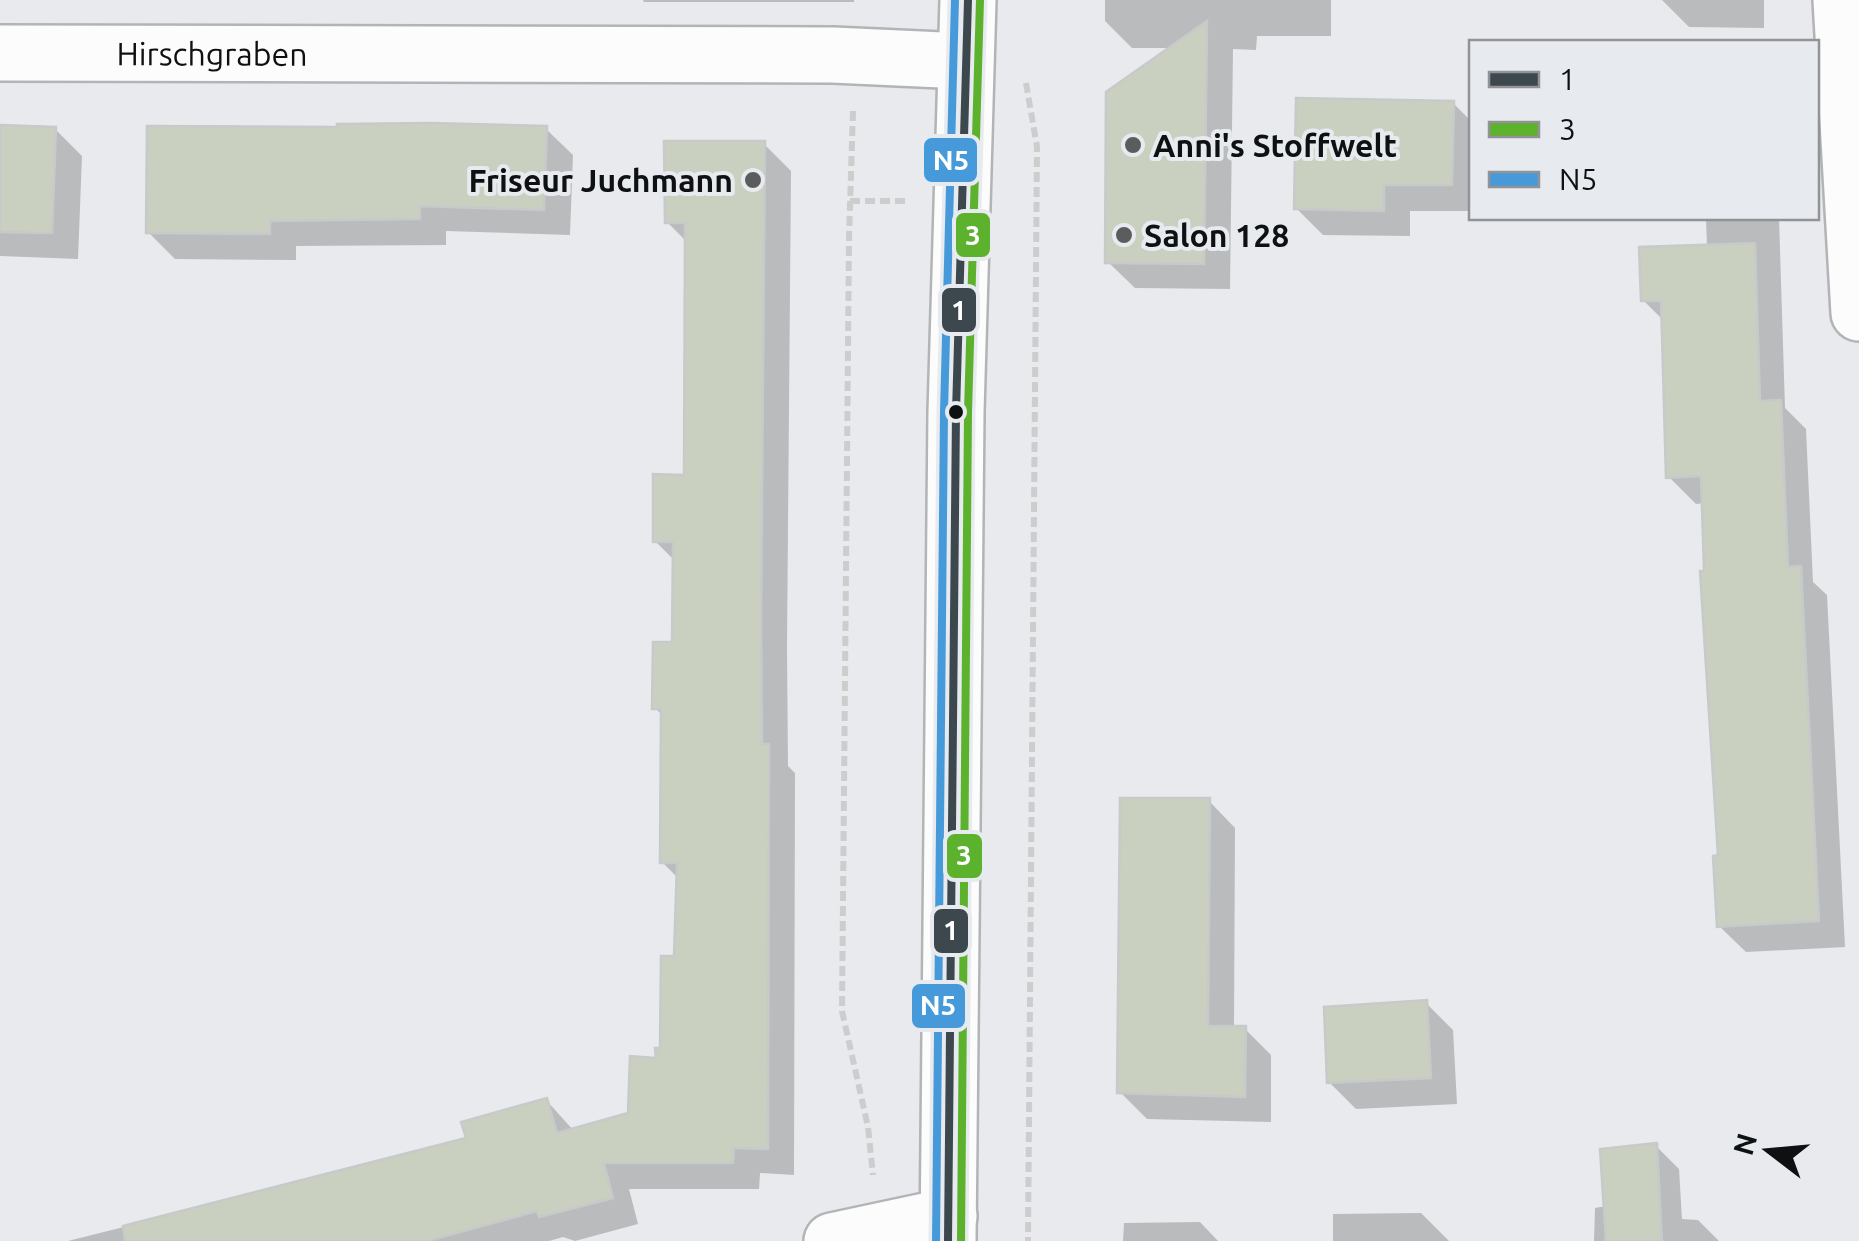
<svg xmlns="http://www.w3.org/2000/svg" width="1859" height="1241" viewBox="0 0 1859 1241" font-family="Ubuntu,sans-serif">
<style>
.shadow{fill:#0003}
.building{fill:#cad0bf;stroke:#c8c9ca;stroke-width:2.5}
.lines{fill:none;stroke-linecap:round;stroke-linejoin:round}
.street-casing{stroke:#b2b4b6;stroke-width:60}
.secondary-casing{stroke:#b2b4b6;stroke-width:60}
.path{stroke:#cdcdce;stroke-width:6;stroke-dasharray:10 5;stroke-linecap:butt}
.street{stroke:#fcfcfc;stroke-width:55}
.secondary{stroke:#fcfcfc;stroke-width:55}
.bus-1-casing{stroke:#e7eaee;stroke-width:15}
.bus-2-casing{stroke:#e7eaee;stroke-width:15}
.bus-3-casing{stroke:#e7eaee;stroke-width:15}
.bus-1{stroke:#3d484e;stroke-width:8}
.bus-2{stroke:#5db22d;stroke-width:8}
.bus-3{stroke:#479ada;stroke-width:8}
.poi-dot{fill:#5b5c5e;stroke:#e7eaee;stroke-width:4}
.bus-dot{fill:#0f1011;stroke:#e7eaee;stroke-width:4}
.labels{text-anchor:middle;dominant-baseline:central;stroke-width:8;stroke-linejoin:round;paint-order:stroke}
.street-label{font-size:32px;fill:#0f1011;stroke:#e7eaee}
.poi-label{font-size:32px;font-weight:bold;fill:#0f1011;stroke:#e7eaee;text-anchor:start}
.line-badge{stroke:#e7eaee;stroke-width:4}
.badge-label{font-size:28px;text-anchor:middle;font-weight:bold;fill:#fff}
</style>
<rect width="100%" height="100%" fill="#e8eaed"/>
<path class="shadow" d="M643 0H854V2H644Z
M1105 0H1331V36H1257L1256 50 1233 49 1230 289 1135 288 1108 262 1173 48H1132L1105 21Z
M1662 0H1764V28L1689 27Z
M1453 103 1472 122V211H1410V236L1323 235 1296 208Z
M0 128 55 129 82 156 78 259 0 256Z
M546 129 573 155 570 235 446 231V245L296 246V260L175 259 148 232Z
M764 144 791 171 787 647 788 766 795 773 794 1175 760 1173 759 1189H629L638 1224 575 1241 563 1237 549 1241H68L469 1140 547 1101 574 1131 631 1115 662 1051 677 959 679 879 662 862 663 716 655 708 674 644 675 561 655 541 686 477 688 243 667 222Z
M1706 218H1779L1785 408 1806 429 1813 582 1827 595 1845 947 1746 952 1719 926 1720 858 1705 503 1696 504 1669 477 1664 321 1643 300 1707 247Z
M1209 801 1235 828 1234 1028 1245 1029 1271 1055V1122L1147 1119 1120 1092Z
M1426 1003 1453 1030 1457 1104 1356 1109 1329 1082Z
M1656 1146 1679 1169 1682 1219 1698 1220 1719 1241H1594L1595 1208 1606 1206Z
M1421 1213 1449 1241H1333V1214Z
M1200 1222 1218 1241H1123L1124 1223Z"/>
<path class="building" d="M1207 21 1204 264 1105 263 1106 92Z
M1296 98 1454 101 1452 185H1384V211L1294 209Z
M431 123 547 126 544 210 420 206V219L270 221V234L146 233 147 126 337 127V124Z
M0 125 56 127 52 233 0 232Z
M664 141H765L761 619 762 744H769L768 1149 734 1148 733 1163H604L613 1198 539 1217 537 1211 427 1241H125L123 1226 466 1138 461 1122 547 1098 557 1133 628 1113 630 1056 656 1058 655 1048H660L661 956H674L677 863H660L661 709H652L653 642H672L673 542H653V474L684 475 685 223H665Z
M1755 243 1760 401 1781 400 1788 567 1801 566 1819 921 1717 927 1713 856 1718 855 1700 571H1704L1701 476 1666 478 1661 301H1641L1639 247Z
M1120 798H1210L1208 1026H1246L1245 1097 1117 1093Z
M1427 1000 1431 1078 1327 1083 1324 1007Z
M1657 1143 1662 1241H1606L1600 1149Z"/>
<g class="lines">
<g class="street-casing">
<g id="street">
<path d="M1841 0 1859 313"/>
<path id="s1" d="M0 53 833 55 964 61"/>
<path d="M832 1241 949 1216"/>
</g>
</g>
<g class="secondary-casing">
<path id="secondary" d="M948 1241 956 412 968 0"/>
</g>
<path class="path" d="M1026 83 1037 147 1028 1241
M853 111 849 238 842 1011 868 1127 873 1175
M850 201H906"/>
<use href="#street" class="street"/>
<use href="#secondary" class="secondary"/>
<g class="bus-1-casing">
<path id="bus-1" d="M948 1241 956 412 968 0"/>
</g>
<g class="bus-2-casing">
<path id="bus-2" d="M961 1241 968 412 980 0"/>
</g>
<g class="bus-3-casing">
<path id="bus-3" d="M936 1241 944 412 955 0"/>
</g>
<use href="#bus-1" class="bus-1"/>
<use href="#bus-2" class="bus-2"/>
<use href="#bus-3" class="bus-3"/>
</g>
<g class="poi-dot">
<circle cx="1133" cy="145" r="10"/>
<circle cx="753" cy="180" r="10"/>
<circle cx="1124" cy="235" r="10"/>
</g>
<circle class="bus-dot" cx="956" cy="412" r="9"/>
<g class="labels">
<g class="street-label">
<text stroke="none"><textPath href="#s1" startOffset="212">Hirschgraben</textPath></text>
</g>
<g class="poi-label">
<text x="1153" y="145">Anni's Stoffwelt</text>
<text x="733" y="180" text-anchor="end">Friseur Juchmann</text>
<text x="1144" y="235">Salon 128</text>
</g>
</g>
<g class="line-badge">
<rect x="922" y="136" width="57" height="48" rx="10" fill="#479ada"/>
<rect x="954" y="211" width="38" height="48" rx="10" fill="#5db22d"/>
<rect x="940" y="286" width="38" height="48" rx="10" fill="#3d484e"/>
<rect x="945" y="832" width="39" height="48" rx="10" fill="#5db22d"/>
<rect x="932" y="907" width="38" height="48" rx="10" fill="#3d484e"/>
<rect x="910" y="982" width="57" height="48" rx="10" fill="#479ada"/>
</g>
<g class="badge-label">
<text x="951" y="170">N5</text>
<text x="973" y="245">3</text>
<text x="959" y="320">1</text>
<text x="964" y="865">3</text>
<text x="951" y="940">1</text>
<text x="938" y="1015">N5</text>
</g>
<rect x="1469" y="40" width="350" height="180" fill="#e7eaee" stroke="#919396" stroke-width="2.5"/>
<rect x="1489" y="72" width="50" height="15" fill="#3d484e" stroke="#919396" stroke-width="2.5"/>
<text x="1559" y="90" font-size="30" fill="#0f1011">1</text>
<rect x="1489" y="122" width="50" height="15" fill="#5db22d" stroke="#919396" stroke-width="2.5"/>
<text x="1559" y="140" font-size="30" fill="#0f1011">3</text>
<rect x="1489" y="172" width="50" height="15" fill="#479ada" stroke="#919396" stroke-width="2.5"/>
<text x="1559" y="190" font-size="30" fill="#0f1011">N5</text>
<g transform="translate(1769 1151) rotate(286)" stroke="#e7eaee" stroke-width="8" paint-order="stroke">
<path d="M0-8L18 38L0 25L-18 38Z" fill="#0f1011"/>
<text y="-15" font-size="28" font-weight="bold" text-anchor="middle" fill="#0f1011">N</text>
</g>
</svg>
